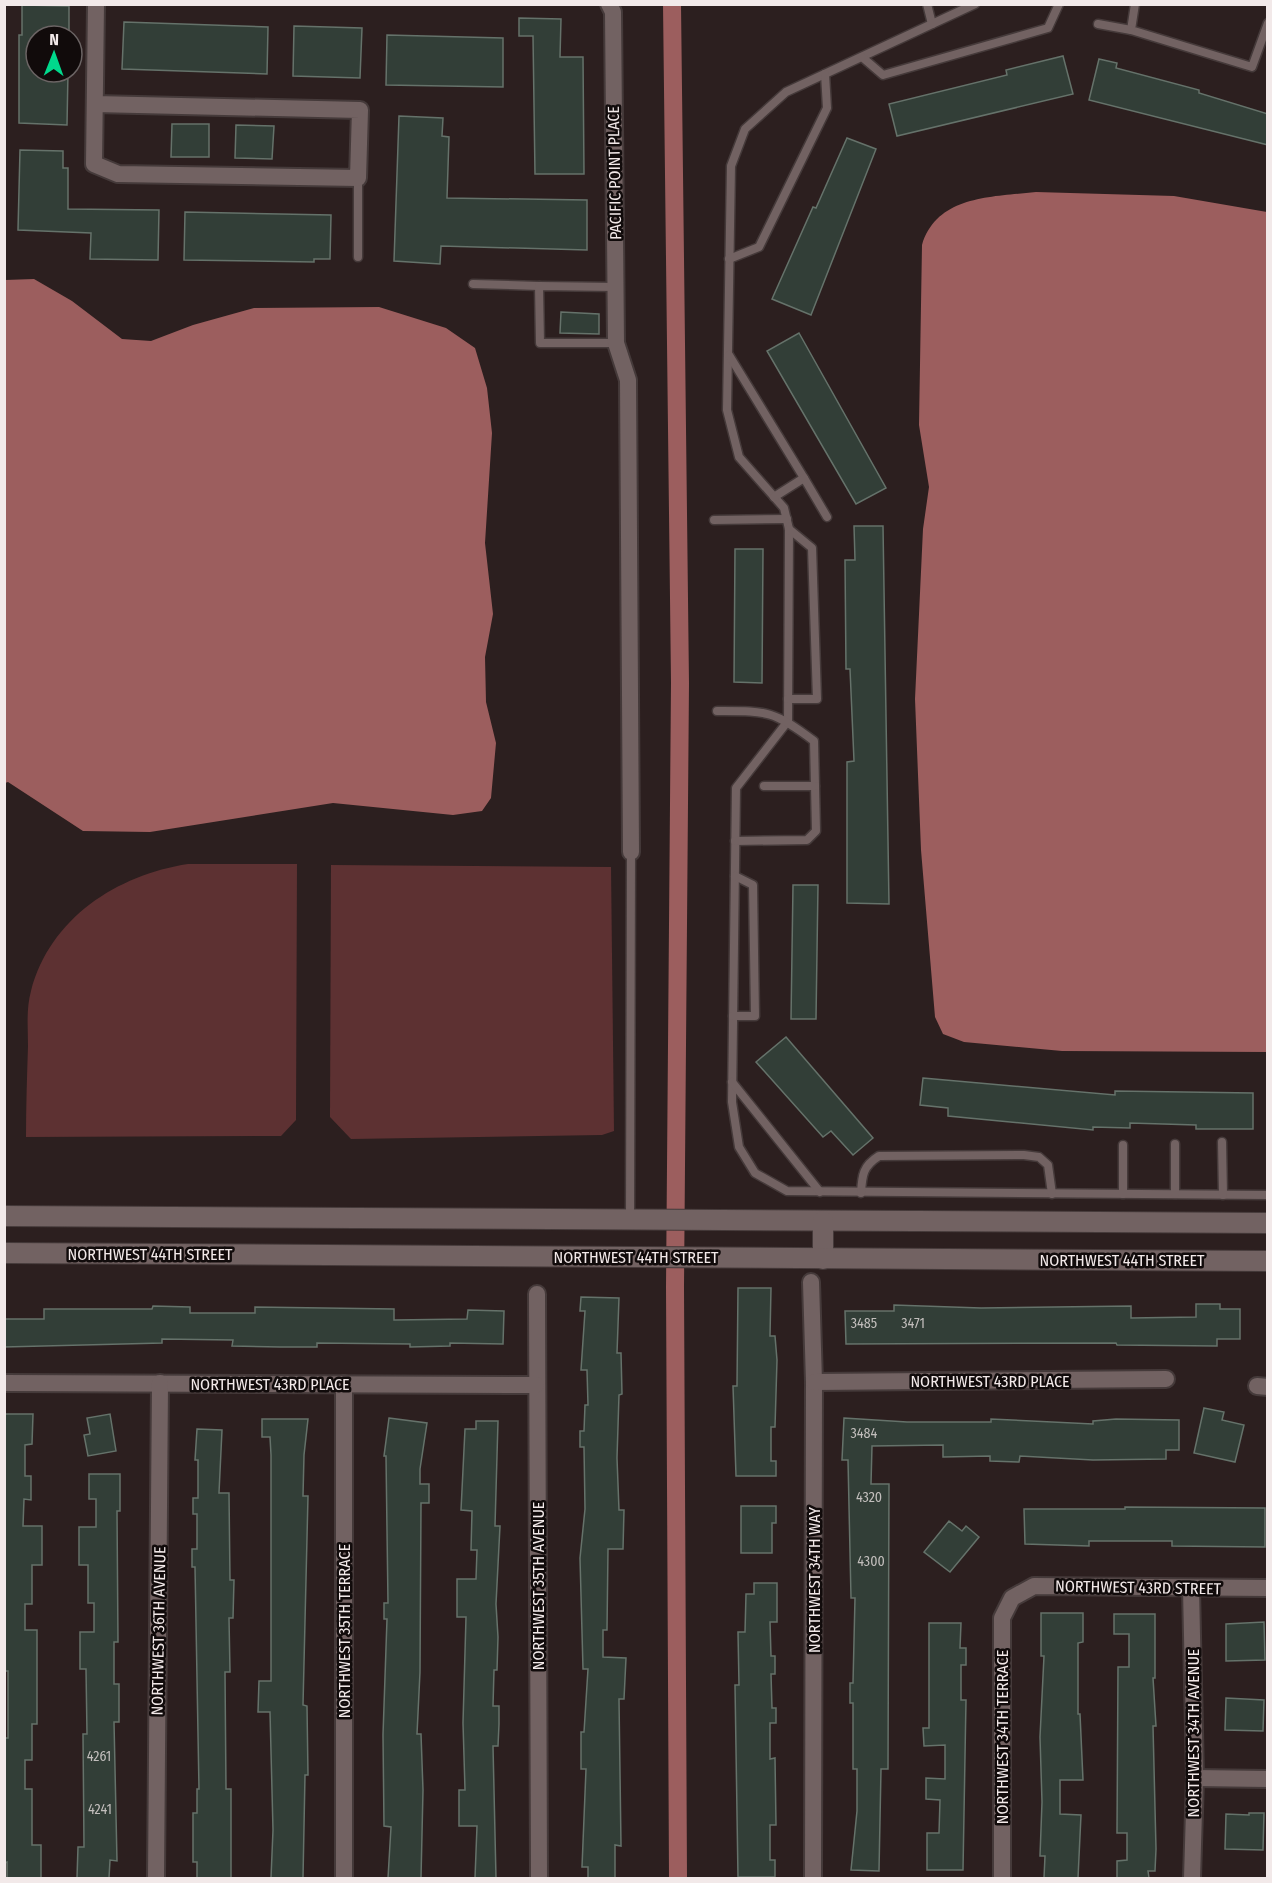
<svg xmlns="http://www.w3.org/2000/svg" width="1272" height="1883" font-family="'Fira Sans Condensed',sans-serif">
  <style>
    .green { fill: #5d3132 }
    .water { fill: #9c5e5e }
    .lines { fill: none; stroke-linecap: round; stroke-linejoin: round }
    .canal { stroke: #9c5e5e; stroke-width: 18 }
    .building { fill: #323e37; stroke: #65726a; stroke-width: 1.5 }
    .service-casing { stroke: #453a3a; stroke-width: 11 }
    .minor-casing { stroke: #453a3a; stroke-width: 20 }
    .tertiary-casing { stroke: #453a3a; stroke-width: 22 }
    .service { stroke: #726262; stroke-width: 8 }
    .minor { stroke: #726262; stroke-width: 16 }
    .tertiary { stroke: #726262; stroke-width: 20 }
    .labels { text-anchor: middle; stroke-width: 5; stroke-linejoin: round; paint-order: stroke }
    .number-label { font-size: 14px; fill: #c2bebc }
    .street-label { font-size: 16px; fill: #f2e9e9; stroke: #110b0b }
  </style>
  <rect width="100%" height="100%" fill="#2c1f1f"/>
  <g class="green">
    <path d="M188,864H297L296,1120L281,1136L26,1137C26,1107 27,1076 28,1046C28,1028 26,1009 31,991C50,918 117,875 188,864Z"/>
    <path d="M331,865L611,867L614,1131L602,1135L351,1139L330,1117Z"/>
  </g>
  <g class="water">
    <path d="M1036,192L1174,196L1267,212V1052L1062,1051L964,1042L943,1034L935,1017L921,850L915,699L923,529L929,487L919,425L922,245C937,195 993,197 1036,192Z"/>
    <path d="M34,279L72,301L122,339L151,341L193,325L254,308L379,307L446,328L475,348L487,388L492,433L485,543L493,614L485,657L486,702L496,743L491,798L482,811L453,815L333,803L150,832L83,831L8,782L5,783V280Z"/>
  </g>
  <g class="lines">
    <path class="canal" d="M672,4L680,683L675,1287L678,1878"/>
  </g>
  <g class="building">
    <path d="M22,5L69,6V36H36V72H68L67,125L19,123V35H22Z"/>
    <path d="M519,18L561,19L560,57H583L584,174H535L533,36H519Z"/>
    <path d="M124,22L268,27L267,74L122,69Z"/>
    <path d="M294,26L362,28L360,78L293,76Z"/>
    <path d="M387,35L503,38V87L386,85Z"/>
    <path d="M1063,56L1073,94L897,136L889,104L1007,75L1006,70Z"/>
    <path d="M1099,59L1117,63L1116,68L1199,90V93L1268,114V145L1089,100Z"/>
    <path d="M399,116L443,118L442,136L449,137L447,198L587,200V250L441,246L440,264L394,261Z"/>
    <path d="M172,124H209V157H171Z"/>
    <path d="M236,125L274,126L272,159L235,158Z"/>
    <path d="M847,138L876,149L811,315L772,299L813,207L816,208Z"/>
    <path d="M20,150L63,151V168H68V209L159,210L158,260L90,259L91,233L18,230Z"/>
    <path d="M185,212L331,215L330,259H314V262L184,260Z"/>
    <path d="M561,312L599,314V334L560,333Z"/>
    <path d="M799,333L886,488L856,504L767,351Z"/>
    <path d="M854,526H883L889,904L847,903V762L854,761L850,669H846L845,560H855Z"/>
    <path d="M735,549H763L762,683L734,682Z"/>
    <path d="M793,885H818L816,1019H791Z"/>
    <path d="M786,1037L873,1138L853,1155L831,1131L823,1137L756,1062Z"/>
    <path d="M923,1078L1115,1095V1091L1253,1093V1129H1196V1125L1130,1123V1128L1093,1127V1130L948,1116V1108L920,1105Z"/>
    <path d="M738,1288H771L770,1336H775L777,1360L775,1427H771V1461H776V1476H736L733,1386H737Z"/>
    <path d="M581,1297L619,1298L617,1353H621L622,1394L619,1395L617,1458L619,1510H624L623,1549H608L607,1630H603V1657L626,1658L624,1699H619L621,1846L615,1845V1878H588V1867H582L586,1769H581V1732H584L588,1669H583L580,1558L585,1509L584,1447H580V1431H584L585,1405H588L587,1370H581L585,1311H580Z"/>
    <path d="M1196,1304H1220V1309H1240V1339H1217V1346L1117,1345L1116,1343L846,1344L845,1311H894V1305L981,1308L1131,1306V1318L1196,1317Z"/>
    <path d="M153,1306L190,1307V1313H255V1307L394,1309V1320L467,1319L468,1310L504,1311L503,1344L450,1343V1346L410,1347V1344L317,1343V1347H280L232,1346L233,1340L162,1339V1343L4,1347V1319H44V1309H152Z"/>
    <path d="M1204,1408L1224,1412L1222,1420L1244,1425L1235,1462L1194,1453Z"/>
    <path d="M4,1414H33L32,1444L25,1445V1476H31V1500L24,1499L23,1526H42V1565H32V1604H25V1630H37V1724H32V1760H25V1789H32V1845H41V1878H7V1862L4,1863V1738H8V1671H4Z"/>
    <path d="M110,1414L116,1451L88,1456L84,1435L90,1434L87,1418Z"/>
    <path d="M389,1418L427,1423L420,1469V1484H429V1503H421L420,1672L417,1734H421L423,1790L421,1878H388L391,1827L384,1826L383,1735L387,1619H384V1603H388L386,1456H384Z"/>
    <path d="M844,1418L907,1422H991V1419L1093,1424V1421L1116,1419L1179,1420V1450H1166V1459L1093,1460L1020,1456L1019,1462L990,1461V1456L943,1457V1445L872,1446L871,1484H889L888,1769H881L879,1871L851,1870L857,1811V1769H853V1703H850V1683H853L855,1598H851L848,1460H842Z"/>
    <path d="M262,1419H308L304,1455L303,1496H308L303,1705L307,1706L308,1775H305L303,1878H271L273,1830L270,1712H258L259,1681H271V1455L270,1437H262Z"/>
    <path d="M476,1421H498L495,1526H500L496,1604L498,1637L497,1670H494L493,1706H499V1724L498,1746H493L496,1878H475L477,1826H459V1790H465L463,1723L466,1617H457V1579H476L477,1550H471L472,1511L461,1510L465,1429H476Z"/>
    <path d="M197,1429L222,1430L219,1493H229L230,1580H234L233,1618H229L230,1672H225L226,1789H231V1878H197V1862H193V1813H197V1789H199L195,1567H192V1549H197V1514H193V1498H198V1460H195Z"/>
    <path d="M89,1474H120V1511H117L118,1642H114V1684H119V1722H114L117,1861L110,1860L109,1878H77L78,1847H84L83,1734H87L86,1669H80V1632H94V1603H88V1565H79V1527H96V1499H89Z"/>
    <path d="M741,1506H776V1523H772V1553H741Z"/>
    <path d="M1125,1507L1265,1508V1547L1172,1546V1541H1089V1546L1025,1544L1024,1509H1125Z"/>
    <path d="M949,1521L962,1531L966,1526L979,1537L950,1572L924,1552Z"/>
    <path d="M754,1583H777V1622H770L771,1656H775V1674H771L772,1708H776V1723H770V1759L775,1758L776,1825H770V1860H775V1877H738L735,1685H739L738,1632H745L746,1594H754Z"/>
    <path d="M1041,1613H1083V1642L1078,1643V1714H1080L1083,1780H1060V1814L1081,1815L1078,1878H1044L1045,1856H1040L1042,1802L1040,1737L1044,1656H1041Z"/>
    <path d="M1114,1614H1155V1678H1153L1156,1726H1153L1156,1849L1155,1871H1148L1149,1878H1117V1861L1127,1860V1833H1117L1118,1667H1129V1634H1114Z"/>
    <path d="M1264,1622L1265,1660L1226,1661V1624Z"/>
    <path d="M929,1623H961L960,1648H966V1665H961V1700H966L963,1870H927V1833H939L940,1800L926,1799V1778L945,1779V1745L924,1746L923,1728H929Z"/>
    <path d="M1226,1698L1264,1700L1263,1731L1225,1730Z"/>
    <path d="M1249,1813H1264L1263,1850L1225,1849L1226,1814L1249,1815Z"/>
  </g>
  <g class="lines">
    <defs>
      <g id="service">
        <path d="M927,4L932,24"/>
        <path d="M975,4L786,92L745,129L731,166L727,410L739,457L784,508L789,529L788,721L736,788L732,1102L739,1147L755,1173L787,1191L1268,1195"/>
        <path d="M1135,4L1131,30L1252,67L1268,23"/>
        <path d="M1098,24L1131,30"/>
        <path d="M862,57L883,75L1048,28L1059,4"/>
        <path d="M358,257V178"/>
        <path d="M729,259L759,247L827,108L825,74"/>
        <path d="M473,284L539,286"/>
        <path d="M615,287L539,286L540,343H616"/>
        <path d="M729,355L804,478L774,497"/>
        <path d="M804,478L827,517"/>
        <path d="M714,520L787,519"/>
        <path d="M788,699H817L812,548L789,529"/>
        <path d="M717,711C767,711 773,710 814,741L816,831L807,840L735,841"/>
        <path d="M764,786H815"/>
        <path d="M733,1016H755L753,885L735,876"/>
        <path d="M732,1082L820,1192"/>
        <path d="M1222,1142L1223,1195"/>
        <path d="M1175,1144V1194"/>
        <path d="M1123,1145V1194"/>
        <path d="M861,1193C862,1175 863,1166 879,1156L1024,1155L1039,1157L1048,1165L1052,1194"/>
        <path d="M630,1219L631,852"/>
      </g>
      <g id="minor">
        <path d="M609,4L613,12L616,343L628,380L631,852"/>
        <path d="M95,104L360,110L358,178L118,174L94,164L96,4"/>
        <path d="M811,1282L814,1382L813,1878"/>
        <path d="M537,1294L539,1878"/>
        <path d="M814,1382L1166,1379"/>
        <path d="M4,1383L536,1385"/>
        <path d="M344,1384V1878"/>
        <path d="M1257,1386L1268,1387"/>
        <path d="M1191,1588L1195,1778L1192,1878"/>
        <path d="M1195,1778L1268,1779"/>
        <path d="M156,1878L160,1383"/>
        <path d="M1002,1878V1618L1012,1598L1034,1586L1268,1588"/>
      </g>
      <g id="tertiary">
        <path d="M4,1216L1268,1223"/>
        <path d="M823,1221V1259"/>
        <path d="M4,1253L1268,1261"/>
      </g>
    </defs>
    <use href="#service" class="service-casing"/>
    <use href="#minor" class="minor-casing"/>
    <use href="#tertiary" class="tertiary-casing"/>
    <use href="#service" class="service"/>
    <use href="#minor" class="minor"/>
    <use href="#tertiary" class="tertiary"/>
  </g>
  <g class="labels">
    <g class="number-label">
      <text x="864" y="1328">3485</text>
      <text x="913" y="1328">3471</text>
      <text x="864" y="1438">3484</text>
      <text x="869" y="1502">4320</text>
      <text x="871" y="1566">4300</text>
      <text x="99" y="1761">4261</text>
      <text x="100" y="1814">4241</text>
    </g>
    <g class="street-label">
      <text transform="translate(614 173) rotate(-91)" y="6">PACIFIC POINT PLACE</text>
      <text x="150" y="1260">NORTHWEST 44TH STREET</text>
      <text x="636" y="1263">NORTHWEST 44TH STREET</text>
      <text x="1122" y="1266">NORTHWEST 44TH STREET</text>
      <text x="990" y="1387">NORTHWEST 43RD PLACE</text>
      <text x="270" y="1390">NORTHWEST 43RD PLACE</text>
      <text transform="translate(814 1580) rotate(-90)" y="6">NORTHWEST 34TH WAY</text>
      <text transform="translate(538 1586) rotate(-90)" y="6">NORTHWEST 35TH AVENUE</text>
      <text transform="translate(1138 1587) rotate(1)" y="6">NORTHWEST 43RD STREET</text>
      <text transform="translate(158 1631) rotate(-89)" y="6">NORTHWEST 36TH AVENUE</text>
      <text transform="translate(344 1631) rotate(-90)" y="6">NORTHWEST 35TH TERRACE</text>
      <text transform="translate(1193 1733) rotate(-90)" y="6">NORTHWEST 34TH AVENUE</text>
      <text transform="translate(1002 1737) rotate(-90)" y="6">NORTHWEST 34TH TERRACE</text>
    </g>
  </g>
  <rect width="1272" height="1883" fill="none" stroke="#f2e9e9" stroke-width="12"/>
  <g transform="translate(54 54) rotate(1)"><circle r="28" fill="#110b0b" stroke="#6b6464" stroke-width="1.5"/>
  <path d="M0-4.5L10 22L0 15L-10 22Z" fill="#00d98c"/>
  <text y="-9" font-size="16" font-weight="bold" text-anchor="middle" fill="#f2e9e9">N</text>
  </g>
</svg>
